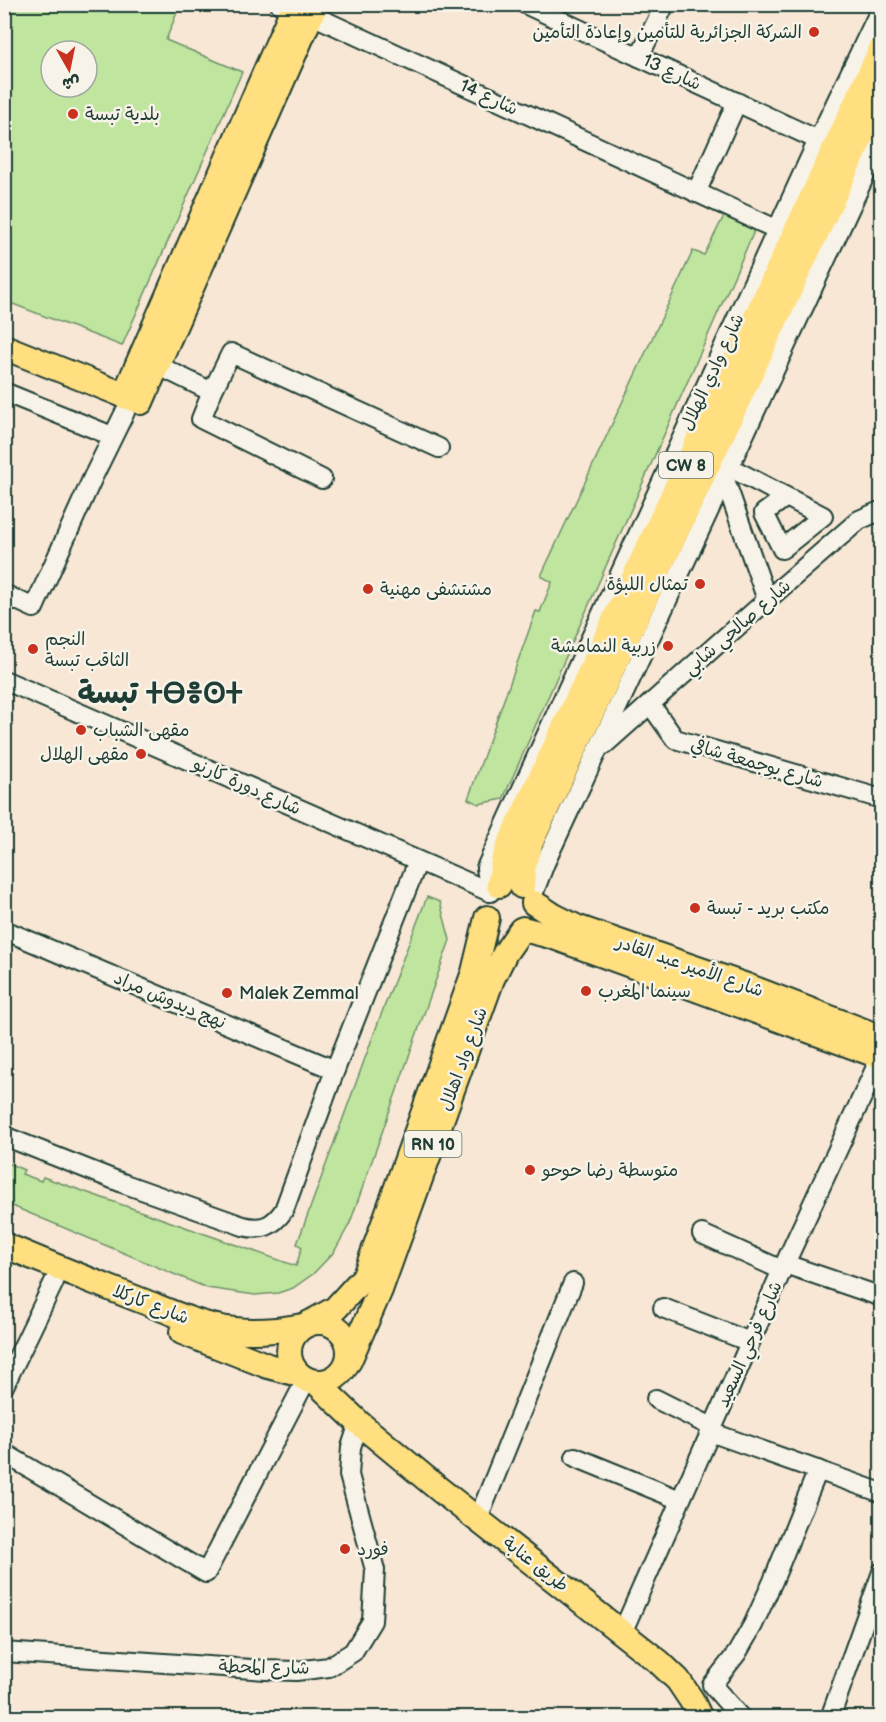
<svg xmlns="http://www.w3.org/2000/svg" width="886" height="1722" font-family="'Balsamiq Sans','Playpen Sans Arabic','Noto Sans Tifinagh',sans-serif">
  <style>
    .green { fill: #bfe59f; stroke: #6f916a; stroke-width: 1.5; fill-rule: evenodd }
    .lines { fill: none; stroke-linecap: round; stroke-linejoin: round }
    .minor-casing { stroke: #1f3d34; stroke-width: 22 }
    .major-casing { stroke: #1f3d34; stroke-width: 28 }
    .minor { stroke: #f7f3e8; stroke-width: 18 }
    .major { stroke: #ffdf80; stroke-width: 24 }
    .poi-dot { fill: #c8321e; stroke: #f7f3e8; stroke-width: 2 }
    .labels { text-anchor: middle; stroke-width: 5; stroke-linejoin: round; paint-order: stroke }
    .shield { fill: #f7f3e8; stroke: #60746a; stroke-width: 1.5 }
    .shield-label { font-size: 16px; font-weight: bold; fill: #1f3d34 }
    .poi-label { font-size: 18px; fill: #1f3d34; stroke: #f7f3e8; text-anchor: start }
    .street-label { font-size: 18px; fill: #1f3d34; stroke: #f7f3e8 }
    .town-label { font-size: 30px; font-weight: bold; fill: #1f3d34; stroke: #f7f3e8 }
  </style>
  <rect width="100%" height="100%" fill="#f7e7d4"/>
  <filter id="ink" filterUnits="userSpaceOnUse"><feTurbulence type="fractalNoise" baseFrequency=".0167" numOctaves="2"/><feDisplacementMap in="SourceGraphic" scale="12" xChannelSelector="R" yChannelSelector="G"/><feConvolveMatrix kernelMatrix="1 2 1 2 8 2 1 2 1" color-interpolation-filters="sRGB"/></filter>
  <g filter="url(#ink)">
    <g class="green">
      <path d="M4,5H180L166,40L242,72L122,346L5,301ZM51,51H87V87H51Z"/>
      <path d="M725,214L755,229L503,799L479,804L468,799L536,611L540,612L552,582L541,576L693,251L704,255Z"/>
      <path d="M427,897L440,902L450,940L350,1223L334,1252L313,1274L293,1288L278,1293L255,1295L207,1288L5,1203V1162L24,1170L22,1174L41,1181L43,1177L296,1266L302,1247L297,1244L379,1020Z"/>
    </g>
    <g class="lines">
      <defs>
        <g id="minor">
          <path d="M280,4L312,15L778,230"/>
          <path d="M525,4L818,140"/>
          <path d="M639,57L665,4"/>
          <path d="M696,193L737,102"/>
          <path d="M157,365L212,392"/>
          <path d="M4,392L112,436"/>
          <path d="M729,467L823,516L782,549L764,513L786,497"/>
          <path d="M724,477L767,600"/>
          <path d="M322,479L201,419L212,392L231,353L439,448"/>
          <path d="M4,598L6,595L34,608L93,477L125,412"/>
          <path d="M4,680L490,892"/>
          <path d="M650,704L675,739L882,799"/>
          <path d="M604,745L767,600L859,520L882,510"/>
          <path d="M490,892L486,868L498,841L818,140L882,6"/>
          <path d="M532,897L545,863L882,139"/>
          <path d="M4,930L335,1070"/>
          <path d="M4,1136L125,1184L243,1226C262,1231 273,1226 284,1210L335,1070L418,861"/>
          <path d="M702,1234L782,1270"/>
          <path d="M785,1264L882,1297"/>
          <path d="M663,1308L750,1342"/>
          <path d="M4,1386L54,1282"/>
          <path d="M656,1399L712,1427"/>
          <path d="M710,1432L882,1493"/>
          <path d="M4,1453L206,1573L306,1380"/>
          <path d="M575,1457L680,1500"/>
          <path d="M478,1519L573,1283"/>
          <path d="M622,1633L782,1270L882,1054"/>
          <path d="M4,1652L266,1670L296,1671L329,1667L353,1652L372,1621L375,1570L349,1475L351,1447L359,1423"/>
          <path d="M741,1718L712,1685L737,1653L753,1625L773,1581L818,1470"/>
          <path d="M830,1718L882,1572"/>
        </g>
        <g id="major">
          <path d="M4,347L141,402L316,4"/>
          <path d="M124,396L295,4"/>
          <path d="M499,885L503,862L510,843L882,47"/>
          <path d="M522,886L524,863L531,842L882,93"/>
          <path d="M534,903L554,916L576,927L747,986L882,1038"/>
          <path d="M523,929L554,937L882,1057"/>
          <path d="M4,1245C49,1264 94,1282 140,1300C171,1312 202,1327 235,1330C258,1333 281,1330 303,1326"/>
          <circle cx="319" cy="1352" r="30"/>
          <path d="M308,1324L335,1309L365,1276L474,972L487,918"/>
          <path d="M182,1332L268,1366L298,1374"/>
          <path d="M349,1361L380,1290L492,979L505,953L521,930"/>
          <path d="M317,1383L359,1423L440,1490L659,1662L678,1680L692,1701L700,1718"/>
        </g>
      </defs>
      <use href="#minor" class="minor-casing"/>
      <use href="#major" class="major-casing"/>
      <use href="#minor" class="minor"/>
      <use href="#major" class="major"/>
    </g>
  </g>
  <g class="poi-dot">
    <circle cx="814" cy="32" r="6"/>
    <circle cx="73" cy="114" r="6"/>
    <circle cx="700" cy="584" r="6"/>
    <circle cx="368" cy="589" r="6"/>
    <circle cx="668" cy="646" r="6"/>
    <circle cx="33" cy="649" r="6"/>
    <circle cx="81" cy="730" r="6"/>
    <circle cx="141" cy="754" r="6"/>
    <circle cx="695" cy="908" r="6"/>
    <circle cx="586" cy="991" r="6"/>
    <circle cx="227" cy="993" r="6"/>
    <circle cx="530" cy="1170" r="6"/>
    <circle cx="345" cy="1549" r="6"/>
  </g>
  <g class="labels">
    <g class="shield">
      <rect x="659" y="452" width="54" height="26" rx="4.5"/>
      <rect x="404.5" y="1131" width="57" height="26" rx="4.5"/>
    </g>
    <g class="shield-label">
      <text x="686" y="471">CW 8</text>
      <text x="433" y="1150">RN 10</text>
    </g>
    <g class="poi-label">
      <text x="802" y="38" text-anchor="end">الشركة الجزائرية للتأمين وإعادة التأمين</text>
      <text x="85" y="120">بلدية تبسة</text>
      <text x="688" y="590" text-anchor="end">تمثال اللبؤة</text>
      <text x="380" y="595">مشتشفى مهنية</text>
      <text x="45" y="645">النجم<tspan x="45" dy="21">الثاقب تبسة</tspan></text>
      <text x="656" y="652" text-anchor="end">زربية النمامشة</text>
      <text x="93" y="736">مقهى الشباب</text>
      <text x="129" y="760" text-anchor="end">مقهى الهلال</text>
      <text x="707" y="914">مكتب بريد - تبسة</text>
      <text x="598" y="997">سينما المغرب</text>
      <text x="239" y="999">Malek Zemmal</text>
      <text x="542" y="1176">متوسطة رضا حوحو</text>
      <text x="357" y="1555">فورد</text>
    </g>
    <g class="street-label">
      <text transform="translate(672 72) rotate(25)" y="6">شارع 13</text>
      <text transform="translate(489 97) rotate(25)" y="6">شارع 14</text>
      <text transform="translate(712 372) rotate(-65)" y="6">شارع وادي الهلال</text>
      <text transform="translate(737 627) rotate(-41)" y="6">شارع صالحي شابي</text>
      <text transform="translate(757 763) rotate(16)" y="6">شارع بوجمعة شافي</text>
      <text transform="translate(247 786) rotate(24)" y="6">شارع دورة كارنو</text>
      <text transform="translate(690 966) rotate(19)" y="6">شارع الأمير عبد القادر</text>
      <text transform="translate(170 1000) rotate(23)" y="6">نهج ديدوش مراد</text>
      <text transform="translate(463 1059) rotate(-70)" y="6">شارع واد اهلال</text>
      <text transform="translate(151 1304) rotate(21)" y="6">شارع كاركلا</text>
      <text transform="translate(749 1344) rotate(-66)" y="6">شارع فرحي السعيد</text>
      <text transform="translate(536 1564) rotate(38)" y="6">طريق عنابة</text>
      <text transform="translate(264 1667) rotate(1)" y="6">شارع المحطة</text>
    </g>
    <g class="town-label">
      <text x="160" y="703">تبسة ⵜⴱⴻⵙⵜ</text>
    </g>
  </g>
  <rect width="886" height="1722" fill="none" stroke="#f7f3e8" stroke-width="24"/>
  <rect x="12" y="12" width="862" height="1698" fill="none" stroke="#1f3d34" stroke-width="2" filter="url(#ink)"/>
  <g transform="translate(69 69) rotate(171)"><circle r="28" fill="#f7f3e8" stroke="#a1aaa0" stroke-width="1.5"/>
  <path d="M0-4.5L10 22L0 15L-10 22Z" fill="#c8321e"/>
  <text y="-9" font-size="16" font-weight="bold" text-anchor="middle" fill="#1f3d34">ش</text>
  </g>
</svg>
